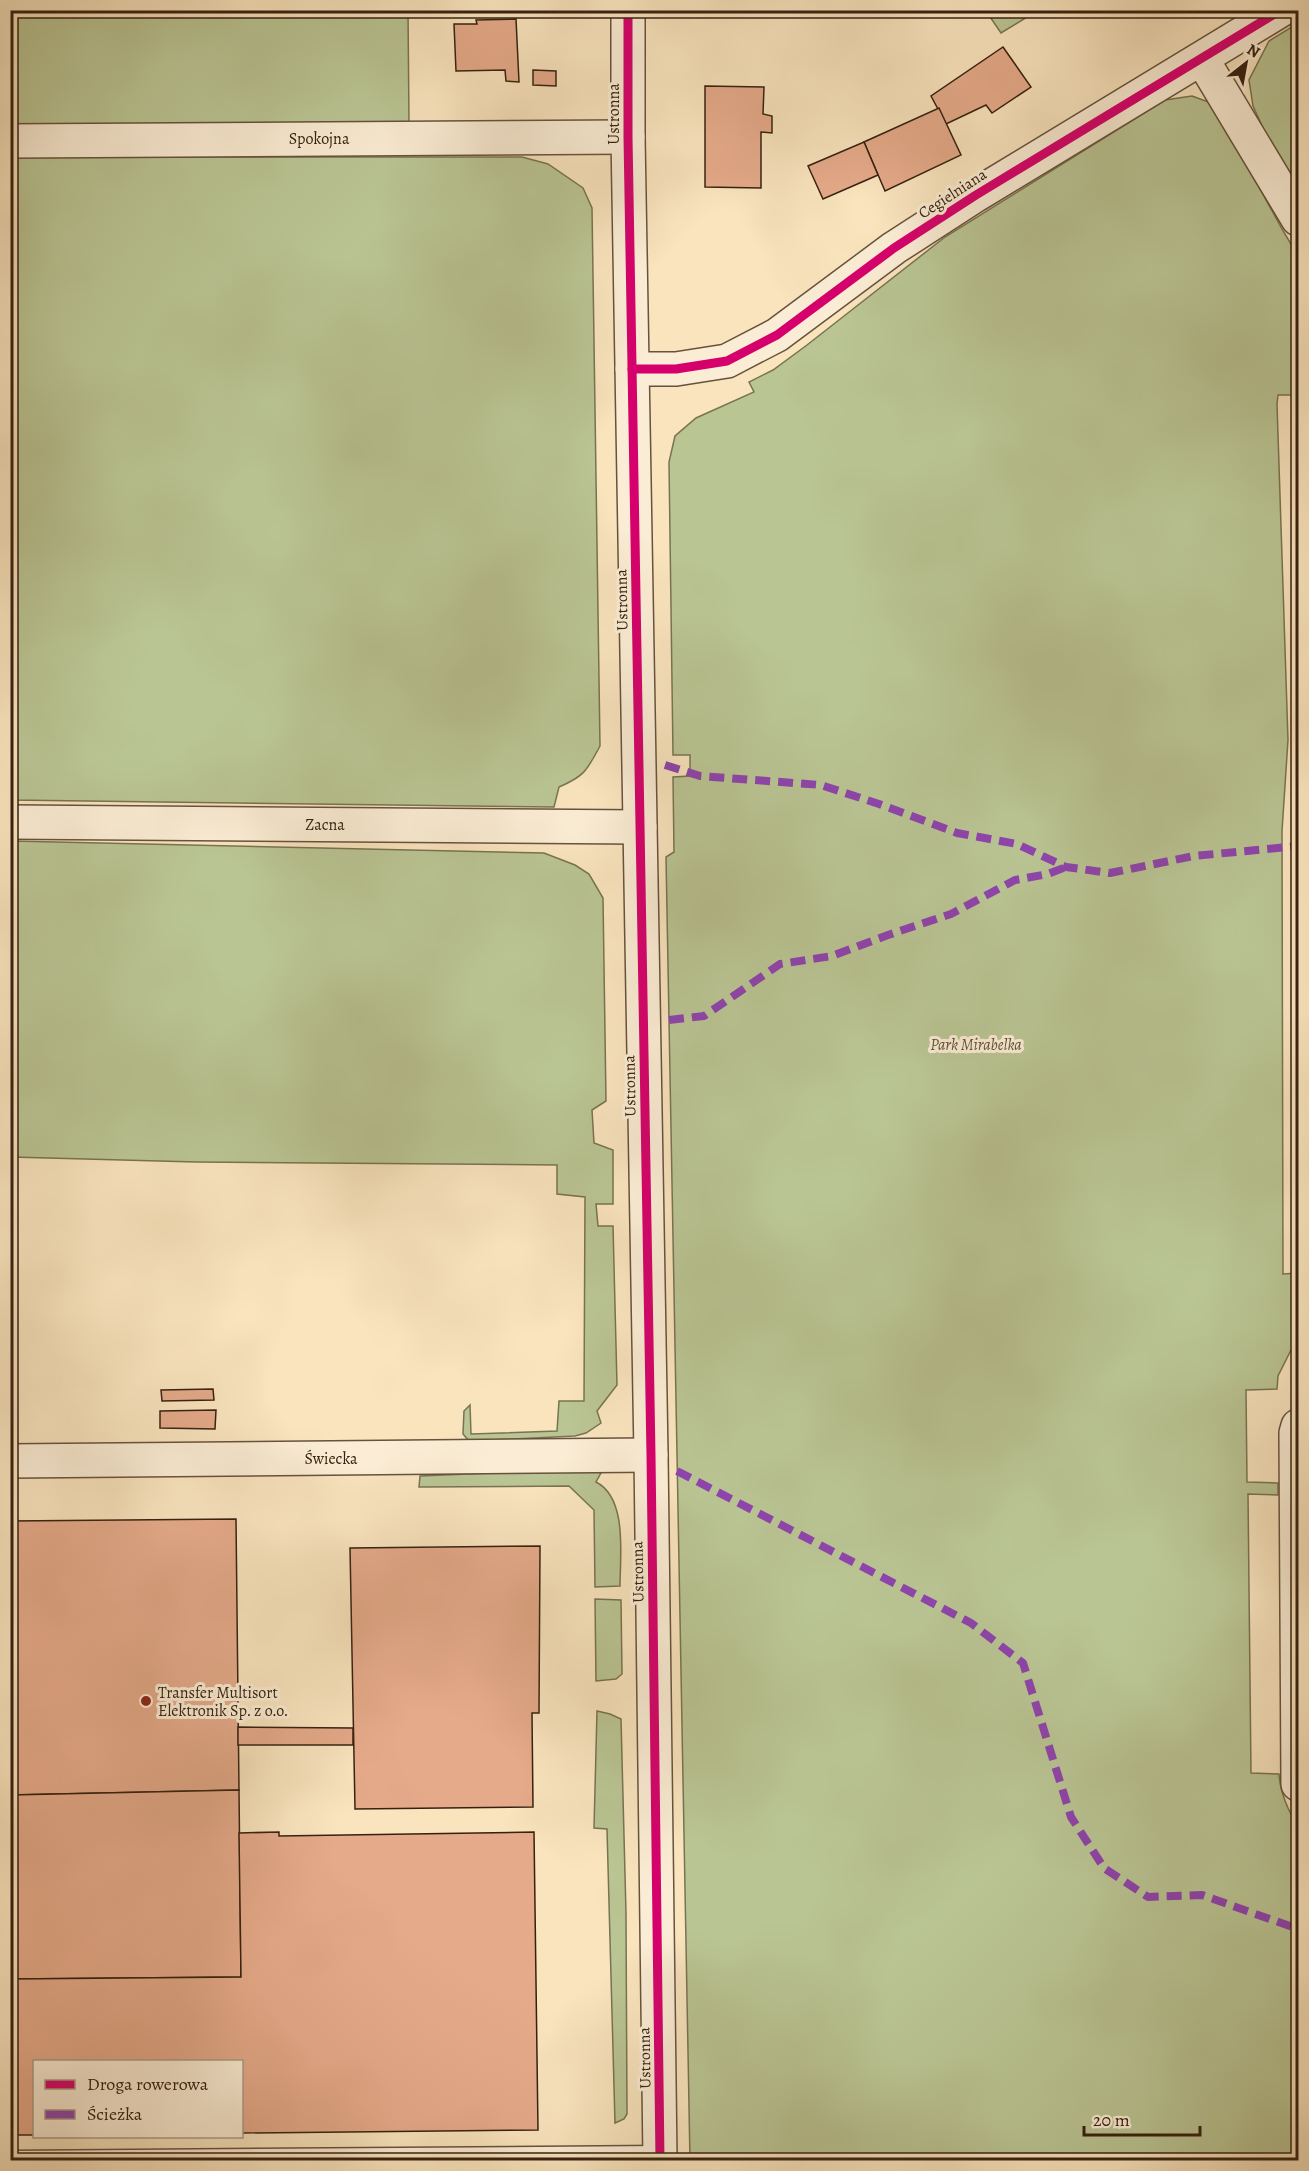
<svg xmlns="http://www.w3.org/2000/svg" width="1309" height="2171" font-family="Alegreya,serif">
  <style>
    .green { fill: #bac594; stroke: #787352; stroke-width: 1.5 }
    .building { fill: #e5aa8a; stroke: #362110; stroke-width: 1.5 }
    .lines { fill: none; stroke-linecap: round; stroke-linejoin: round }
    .service-casing { stroke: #67523c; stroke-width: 21 }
    .minor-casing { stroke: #67523c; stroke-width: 36 }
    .service { stroke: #fbedd5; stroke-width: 18 }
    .minor { stroke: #fbedd5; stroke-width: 33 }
    .quiet { stroke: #8e44ad; stroke-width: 8; stroke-dasharray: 15 8; stroke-linecap: butt }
    .cycleway-casing { stroke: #fbedd5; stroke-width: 13 }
    .cycleway { stroke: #d6006c; stroke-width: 9 }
    .poi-dot { fill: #8f2418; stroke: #fbedd5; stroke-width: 2 }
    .labels { text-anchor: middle; stroke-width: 6; stroke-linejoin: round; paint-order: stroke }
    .street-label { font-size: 16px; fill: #362110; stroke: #fbedd5 }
    .park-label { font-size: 16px; font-style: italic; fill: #5e5238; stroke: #fbedd5 }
    .poi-label { font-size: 16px; fill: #362110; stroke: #fbedd5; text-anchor: start }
  </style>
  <rect width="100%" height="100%" fill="#f9e4be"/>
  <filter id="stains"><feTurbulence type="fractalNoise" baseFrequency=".00333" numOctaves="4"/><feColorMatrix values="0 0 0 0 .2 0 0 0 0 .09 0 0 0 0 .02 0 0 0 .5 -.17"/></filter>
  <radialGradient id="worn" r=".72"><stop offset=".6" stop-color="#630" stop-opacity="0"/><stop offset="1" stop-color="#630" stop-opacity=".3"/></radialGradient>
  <g class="green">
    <path d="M10,11H408L409,123L11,127Z"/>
    <path d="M986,11H1037L1001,33Z"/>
    <path d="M1298,23V190L1278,161L1253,106L1249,80L1269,41Z"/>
    <path d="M1192,96L1214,104L1282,229L1298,256V395H1278L1277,404L1288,740L1282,831L1283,1274L1298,1273V1336L1278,1376L1277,1389L1246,1390L1247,1482L1278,1483V1495L1248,1494L1251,1773L1279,1774C1280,1791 1288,1812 1298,1825V2160H690L666,857L674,852L673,777L690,776V755H673L669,462L675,436L696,418L754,392L749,382L773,370L807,345L945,237L1165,100Z"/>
    <path d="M11,157H522L548,164L583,188L592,208L600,746C587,770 585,776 559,787L554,807L11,800Z"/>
    <path d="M11,841L544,853L575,865L589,874L603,898L606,1101L592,1110L594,1143L613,1150V1204H596L598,1226H613L617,1385L597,1411L601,1423L586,1433L575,1436L469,1441L463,1434L464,1411L470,1405L471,1434L557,1431L559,1401H584L585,1197L557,1194V1165L196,1162L11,1157Z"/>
    <path d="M588,1469L601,1473L596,1482C628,1498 620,1557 620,1586L595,1587L594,1510L569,1486L419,1487L420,1476Z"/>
    <path d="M595,1599L621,1600L622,1674L616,1679L596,1681Z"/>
    <path d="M597,1711L610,1714L621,1719L626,1913L627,2114L624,2119L615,2123L607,1829L594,1828Z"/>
  </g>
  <g class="building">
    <path d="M516,19L519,82L506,81L505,70L456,71L454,24H477L476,20Z"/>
    <path d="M1003,47L1031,87L992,113L986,105L946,124L931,96Z"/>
    <path d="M533,70L556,71V86L533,85Z"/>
    <path d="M705,86L764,87L763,114L772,116V133L761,132V188L705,187Z"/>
    <path d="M939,108L961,155L885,191L864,142Z"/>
    <path d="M864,142L878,175L823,199L808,166Z"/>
    <path d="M213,1389L214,1400L162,1401L161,1390Z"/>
    <path d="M216,1410L215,1429L160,1428V1411Z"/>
    <path d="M236,1519L239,1790L10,1795V1521Z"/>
    <path d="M540,1546L539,1713H532L533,1807L355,1809L350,1548Z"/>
    <path d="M238,1727L353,1728V1745H238Z"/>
    <path d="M239,1790L241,1977L10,1979V1795Z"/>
    <path d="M279,1832V1836L534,1832L538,2130L242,2133V2062H34V2135H10V1979L241,1977L239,1833Z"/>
  </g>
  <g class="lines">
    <defs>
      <path id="service" d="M10,2160L660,2155"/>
      <g id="minor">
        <path d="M628,10V137L651,1455L660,2160"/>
        <path d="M1202,59L1298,219"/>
        <path d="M10,141L628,137"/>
        <path d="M632,369H676L727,361L777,335L894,248L976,195L1281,10"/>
        <path d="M10,822L640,827"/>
        <path d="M1298,1426L1296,1433L1298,1784"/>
        <path d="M10,1461L651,1455"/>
      </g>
    </defs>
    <use href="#service" class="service-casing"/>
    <use href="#minor" class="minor-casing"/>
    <use href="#service" class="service"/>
    <use href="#minor" class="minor"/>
    <g class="quiet">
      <path d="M665,765L700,776L821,785L879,804L957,833L1017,844L1066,867L1110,873L1194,856L1298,846"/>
      <path d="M669,1020L704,1016L780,964L832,956L888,935L951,914L1015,880L1048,874L1066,867"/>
      <path d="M677,1471L971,1623L1023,1663L1071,1817L1104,1868L1148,1897L1202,1895L1298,1929"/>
    </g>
    <defs>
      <g id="cycleway">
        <path d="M628,10V137L651,1455L660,2160"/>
        <path d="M632,369H676L727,361L777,335L894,248L976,195L1281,10"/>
      </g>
    </defs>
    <use href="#cycleway" class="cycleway-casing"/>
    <use href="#cycleway" class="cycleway"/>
  </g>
  <circle class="poi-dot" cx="146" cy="1701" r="6"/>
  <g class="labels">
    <g class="street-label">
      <text transform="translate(613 114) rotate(-90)" y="6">Ustronna</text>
      <text x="319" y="144">Spokojna</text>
      <text transform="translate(952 193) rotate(-33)" y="6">Cegielniana</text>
      <text transform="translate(621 600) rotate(-91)" y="6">Ustronna</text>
      <text x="325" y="830">Zacna</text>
      <text transform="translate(629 1086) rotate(-91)" y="6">Ustronna</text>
      <text x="331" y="1464">Świecka</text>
      <text transform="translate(637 1572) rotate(-91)" y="6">Ustronna</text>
      <text transform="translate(644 2058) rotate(-91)" y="6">Ustronna</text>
    </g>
    <g class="park-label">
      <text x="976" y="1050">Park Mirabelka</text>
    </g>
    <g class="poi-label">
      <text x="158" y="1698">Transfer Multisort<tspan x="158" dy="18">Elektronik Sp. z o.o.</tspan></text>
    </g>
  </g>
  <rect width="1309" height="2171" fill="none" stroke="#f9e4be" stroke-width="36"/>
  <rect x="12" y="12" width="1285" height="2147" fill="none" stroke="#362110" stroke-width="3"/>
  <rect x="18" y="18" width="1273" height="2135" fill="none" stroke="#362110" stroke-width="1.5"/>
  <rect x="33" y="2060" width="210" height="78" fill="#fbedd5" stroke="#ac9b86" stroke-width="1.5"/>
  <rect x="45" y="2080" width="30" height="9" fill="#d6006c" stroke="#ac9b86" stroke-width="1.5"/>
  <text x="87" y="2090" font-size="18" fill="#362110">Droga rowerowa</text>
  <rect x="45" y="2110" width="30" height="9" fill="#8e44ad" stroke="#ac9b86" stroke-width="1.5"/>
  <text x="87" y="2120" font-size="18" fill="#362110">Ścieżka</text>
  <g transform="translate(1246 63) rotate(31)" stroke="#fbedd5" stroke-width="4.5" paint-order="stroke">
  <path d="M0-4.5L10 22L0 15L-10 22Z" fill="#362110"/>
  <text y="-9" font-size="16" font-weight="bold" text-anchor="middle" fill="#362110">N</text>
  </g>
  <path d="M1084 2126v9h116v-9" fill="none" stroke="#362110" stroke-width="3"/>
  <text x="1093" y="2126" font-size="18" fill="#362110" stroke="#fbedd5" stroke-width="4.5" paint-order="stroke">20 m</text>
  <rect width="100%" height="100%" filter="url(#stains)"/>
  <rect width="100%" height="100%" fill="url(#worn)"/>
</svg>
